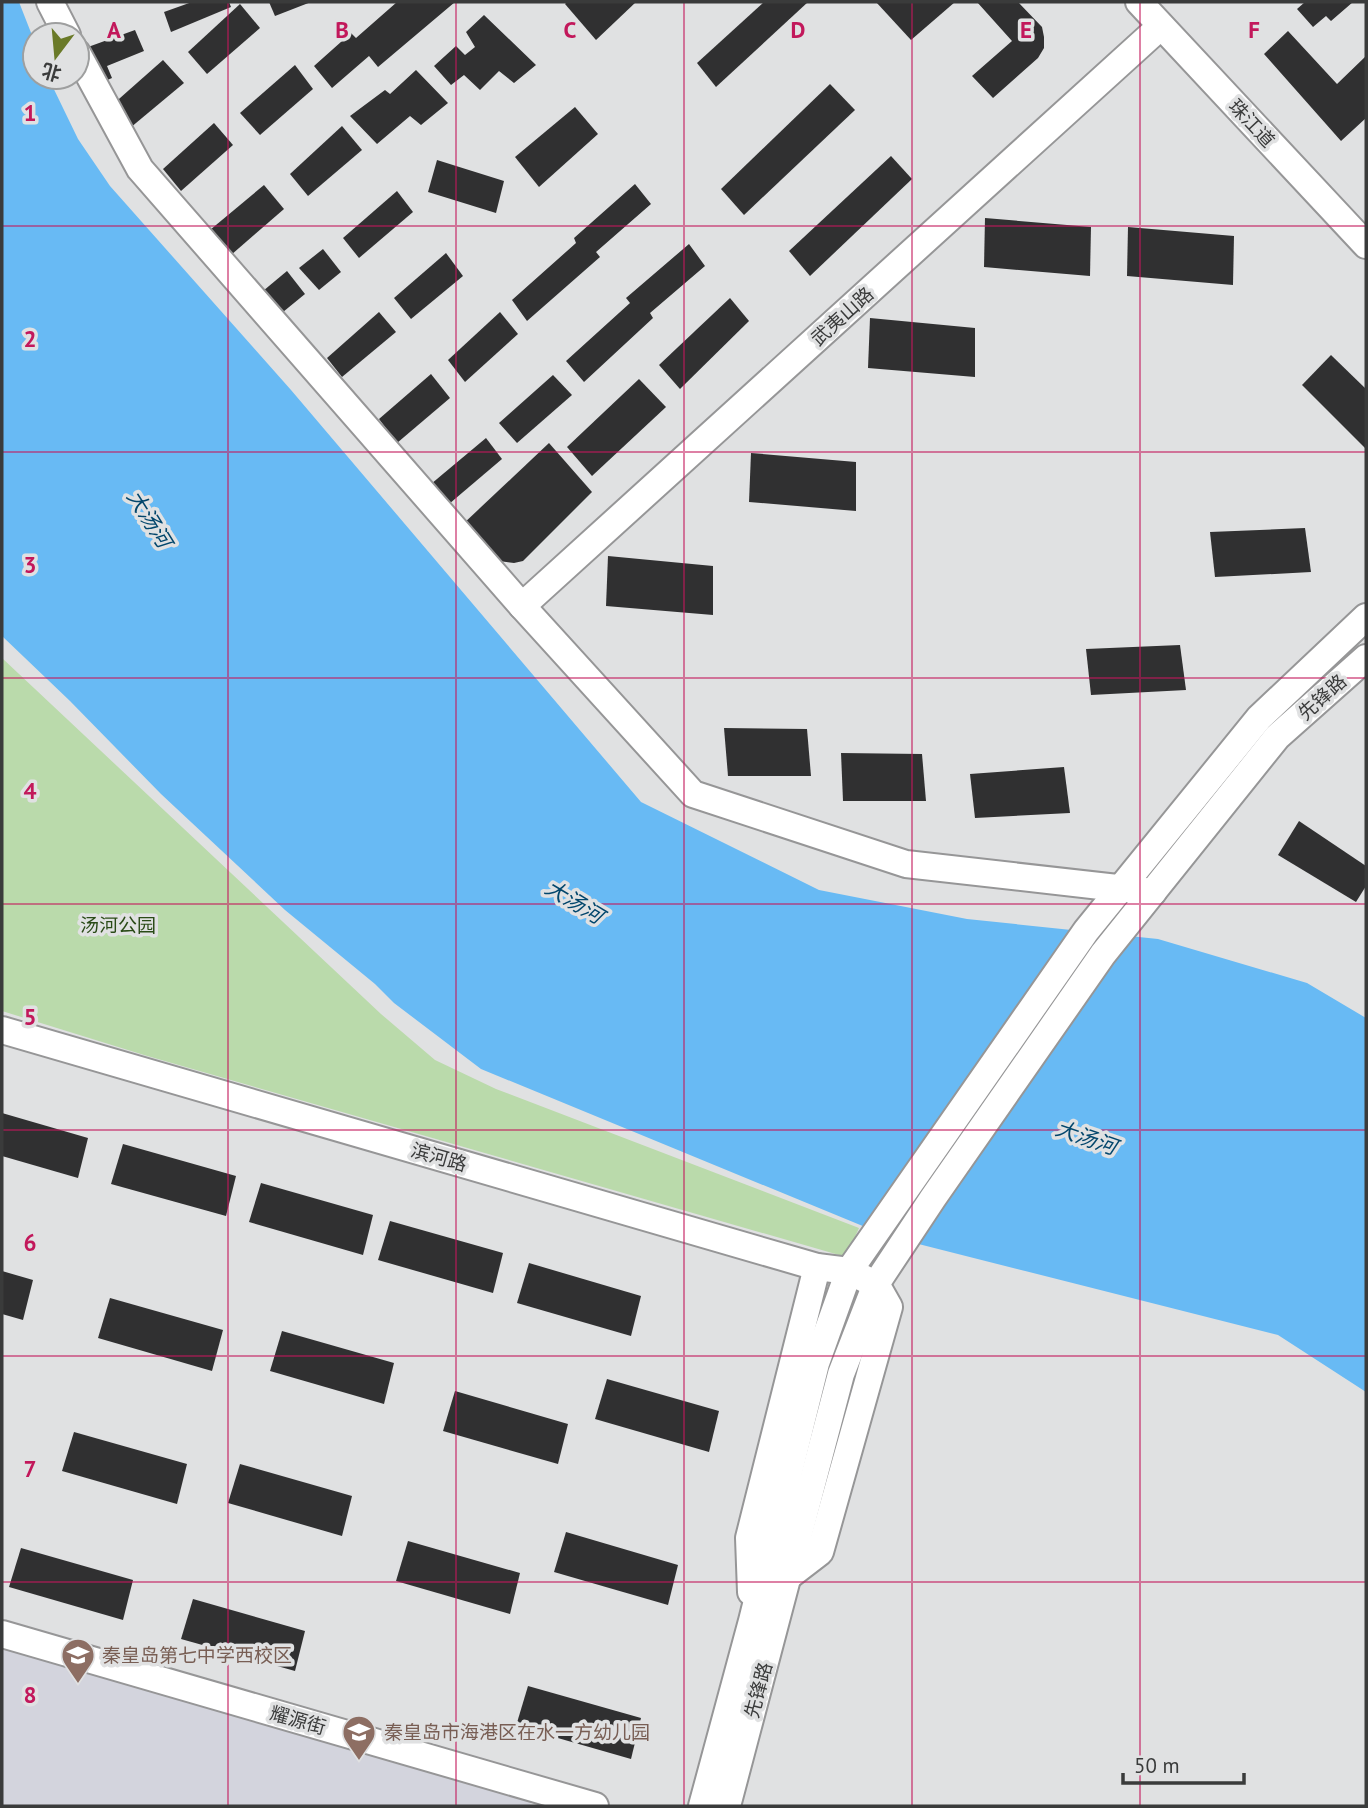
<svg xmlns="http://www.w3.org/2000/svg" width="1368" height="1808" font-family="'PT Sans','Noto Sans SC',sans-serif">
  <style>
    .built { fill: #d3d4dd }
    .green { fill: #badaab }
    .water { fill: #68baf4 }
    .building { fill: #303031 }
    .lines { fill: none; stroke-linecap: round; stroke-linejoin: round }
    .secondary-casing { stroke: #969697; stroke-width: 30 }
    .secondary { stroke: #fff; stroke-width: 26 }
    .grid { fill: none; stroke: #c2185b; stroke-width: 2; stroke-opacity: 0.55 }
    .labels { text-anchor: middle; stroke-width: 7; stroke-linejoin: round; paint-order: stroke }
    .street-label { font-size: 19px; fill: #3a3b3b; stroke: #e0e1e2 }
    .park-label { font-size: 19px; fill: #2a4b17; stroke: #e0e1e2 }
    .education-label { font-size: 19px; fill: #785e54; stroke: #e0e1e2; text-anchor: start }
    .water-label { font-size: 21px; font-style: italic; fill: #02466c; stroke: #e0e1e2 }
    .grid-label { font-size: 23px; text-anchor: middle; font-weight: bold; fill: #c2185b; stroke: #e0e1e2; stroke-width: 7; stroke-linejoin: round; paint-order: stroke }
  </style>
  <rect width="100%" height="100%" fill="#e0e1e2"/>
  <path class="built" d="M2,1641L533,1794L530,1806H2Z"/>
  <path class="green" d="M2,658L381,1014L435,1060L496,1089L859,1228L846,1257L144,1055L2,1011Z"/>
  <path class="water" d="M2,2H19L35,43V77H48L78,139L110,186L291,390L641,802L819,890L967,919L1158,939L1307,983L1366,1018V1392L1278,1335L887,1236L481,1069L394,1003L375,984L285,910L161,794L70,701L2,636Z"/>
  <g class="building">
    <path d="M192,2H229L231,7L171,32L164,12Z"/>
    <path d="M269,2H311L275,16Z"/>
    <path d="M397,2H455L378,67L369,56L332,88L314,66L351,33L356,38Z"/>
    <path d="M567,2H636L596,40L565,4Z"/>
    <path d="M764,2H808L716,87L697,63Z"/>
    <path d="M876,2H955L911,40Z"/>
    <path d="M977,2H1018L1042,27L1044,37V48L1038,58L993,98L972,76L1012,41Z"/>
    <path d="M1305,2H1353L1331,21L1326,16L1313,27L1297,9Z"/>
    <path d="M240,4L260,28L207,74L188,52Z"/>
    <path d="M484,15L536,65L514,83L499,71L480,90L464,75L451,85L434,66L456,46L465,55L475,47L466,32Z"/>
    <path d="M135,30L144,51L107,66L112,78L91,87L77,51Z"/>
    <path d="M1288,31L1337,84L1366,56V118L1341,141L1264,54Z"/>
    <path d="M163,60L184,83L130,128L111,106Z"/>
    <path d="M295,65L313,89L260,135L240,113Z"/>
    <path d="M416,70L448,103L421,125L410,116L377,144L350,116L385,90L390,94Z"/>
    <path d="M830,84L855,110L744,215L721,189Z"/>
    <path d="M575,107L598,134L539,187L515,157Z"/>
    <path d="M214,123L233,145L181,191L163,169Z"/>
    <path d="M342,126L362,150L308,196L290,174Z"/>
    <path d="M891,156L912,179L810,276L789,251Z"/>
    <path d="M437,160L504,181L496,213L428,192Z"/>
    <path d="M635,184L651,204L596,252L600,257L527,321L512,300L576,243L574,238Z"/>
    <path d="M264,185L284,209L231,255L210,230Z"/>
    <path d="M397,191L413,212L359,258L343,238Z"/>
    <path d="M985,218L1091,227L1090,276L984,267Z"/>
    <path d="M1128,227L1234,236L1233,285L1127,276Z"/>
    <path d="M689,244L705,266L650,313L653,318L584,382L566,361L630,303L626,298Z"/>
    <path d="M323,249L341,272L319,290L299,268Z"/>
    <path d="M446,253L463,276L411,319L394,298Z"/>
    <path d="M287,271L305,294L283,312L263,291Z"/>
    <path d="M730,298L749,321L680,389L659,365Z"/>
    <path d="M379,312L396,332L342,377L327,358Z"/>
    <path d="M500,312L518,334L465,382L448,360Z"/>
    <path d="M870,318L975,328V377L868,368Z"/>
    <path d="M1331,355L1366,389V449L1302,385Z"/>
    <path d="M431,374L450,398L397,443L379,419Z"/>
    <path d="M553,375L572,395L517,443L499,423Z"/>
    <path d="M639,379L666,407L592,476L567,447Z"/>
    <path d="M486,438L502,459L449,504L431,484Z"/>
    <path d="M549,443L592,492L523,561L514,563L499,561L462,525Z"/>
    <path d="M751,453L856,462V511L749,502Z"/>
    <path d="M1305,528L1311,572L1215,577L1210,532Z"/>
    <path d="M608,556L713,566V615L606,606Z"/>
    <path d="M1180,645L1186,690L1091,695L1086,649Z"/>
    <path d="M724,728L807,729L811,776H728Z"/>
    <path d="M841,753L922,754L926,801H843Z"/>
    <path d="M1064,767L1070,813L975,818L970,774Z"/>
    <path d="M1299,821L1366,866V886L1356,902L1278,855Z"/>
    <path d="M2,1113L88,1138L78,1178L2,1156Z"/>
    <path d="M123,1144L236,1176L226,1216L111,1184Z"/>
    <path d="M261,1183L373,1215L363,1255L249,1222Z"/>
    <path d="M390,1221L503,1253L493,1293L378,1260Z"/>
    <path d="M529,1263L641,1296L631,1336L517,1303Z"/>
    <path d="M2,1271L33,1280L23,1320L2,1314Z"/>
    <path d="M110,1298L223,1330L212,1371L98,1338Z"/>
    <path d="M282,1331L394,1363L384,1404L270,1371Z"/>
    <path d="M607,1379L719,1411L709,1452L595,1419Z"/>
    <path d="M455,1391L568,1424L558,1464L443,1431Z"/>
    <path d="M74,1432L187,1464L177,1504L62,1471Z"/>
    <path d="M240,1464L352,1496L342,1536L228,1503Z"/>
    <path d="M566,1532L678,1565L668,1605L554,1572Z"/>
    <path d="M408,1541L520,1573L510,1614L396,1581Z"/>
    <path d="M21,1548L133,1580L123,1620L9,1587Z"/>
    <path d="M193,1599L305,1631L295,1671L181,1639Z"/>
    <path d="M528,1686L641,1718L631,1759L516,1726Z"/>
  </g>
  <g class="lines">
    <defs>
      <g id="secondary">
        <path d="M50,2L67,35"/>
        <path d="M1139,2L1366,245"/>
        <path d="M77,53L140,169L522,606L693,794L906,864L1153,892"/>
        <path d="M522,606L1161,26"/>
        <path d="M2,1030L817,1267L849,1271L865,1279"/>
        <path d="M790,1575L820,1552L889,1307L876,1284"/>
        <path d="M751,1592L749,1538L817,1267"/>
        <path d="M2,1634L595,1806"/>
        <path d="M702,1806L752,1621L816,1363L849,1271L1086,931L1259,718L1366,617"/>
        <path d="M727,1806L841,1374L876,1284L933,1198L1103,954L1277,737L1366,658"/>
      </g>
    </defs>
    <use href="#secondary" class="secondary-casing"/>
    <use href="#secondary" class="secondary"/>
  </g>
  <path class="grid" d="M228,2V1806M456,2V1806M684,2V1806M912,2V1806M1140,2V1806M2,226H1366M2,452H1366M2,678H1366M2,904H1366M2,1130H1366M2,1356H1366M2,1582H1366"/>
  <defs>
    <symbol id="school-pin" viewBox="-11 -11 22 30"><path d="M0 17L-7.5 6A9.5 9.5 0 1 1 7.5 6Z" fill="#8d6e63" stroke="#e0e1e2"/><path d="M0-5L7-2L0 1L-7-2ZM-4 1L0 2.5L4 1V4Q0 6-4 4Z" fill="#fff"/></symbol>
  </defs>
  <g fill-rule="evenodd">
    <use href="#school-pin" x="59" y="1636" width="38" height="52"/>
    <use href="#school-pin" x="340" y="1713" width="38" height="52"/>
  </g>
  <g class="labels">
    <g class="street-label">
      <text transform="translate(1252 123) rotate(47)" y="7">珠江道</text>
      <text transform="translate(842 316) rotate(-42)" y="7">武夷山路</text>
      <text transform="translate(1322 697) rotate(-42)" y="7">先锋路</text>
      <text transform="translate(439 1157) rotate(16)" y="7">滨河路</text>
      <text transform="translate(758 1690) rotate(-75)" y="7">先锋路</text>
      <text transform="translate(298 1720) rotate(16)" y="7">耀源街</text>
    </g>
    <g class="park-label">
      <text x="118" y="932">汤河公园</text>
    </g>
    <g class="education-label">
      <text x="102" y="1662">秦皇岛第七中学西校区</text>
      <text x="384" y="1739">秦皇岛市海港区在水一方幼儿园</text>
    </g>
    <g class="water-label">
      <text transform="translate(149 519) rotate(58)" y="7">大汤河</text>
      <text transform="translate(574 902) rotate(31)" y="7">大汤河</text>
      <text transform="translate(1086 1138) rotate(19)" y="7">大汤河</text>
    </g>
  </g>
  <g class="grid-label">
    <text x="114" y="38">A</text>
    <text x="342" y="38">B</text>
    <text x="570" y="38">C</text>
    <text x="798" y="38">D</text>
    <text x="1026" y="38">E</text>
    <text x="1254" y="38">F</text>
    <text x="30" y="121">1</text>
    <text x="30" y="347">2</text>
    <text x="30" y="573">3</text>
    <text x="30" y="799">4</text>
    <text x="30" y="1025">5</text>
    <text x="30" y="1251">6</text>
    <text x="30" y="1477">7</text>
    <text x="30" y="1703">8</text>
  </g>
  <rect width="1368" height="1808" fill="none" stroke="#3a3b3b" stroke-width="7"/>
  <g transform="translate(56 56) rotate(196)"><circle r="33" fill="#e0e1e2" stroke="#9e9f9f" stroke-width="2"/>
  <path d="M0-5L12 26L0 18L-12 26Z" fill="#6a7a28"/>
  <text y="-10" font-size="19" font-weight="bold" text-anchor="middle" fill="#3a3b3b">北</text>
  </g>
  <path d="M1123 1773v10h121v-10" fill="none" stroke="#3a3b3b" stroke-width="3.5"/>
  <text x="1134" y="1773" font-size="21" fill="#3a3b3b" stroke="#e0e1e2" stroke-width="5" paint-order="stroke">50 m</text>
</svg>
